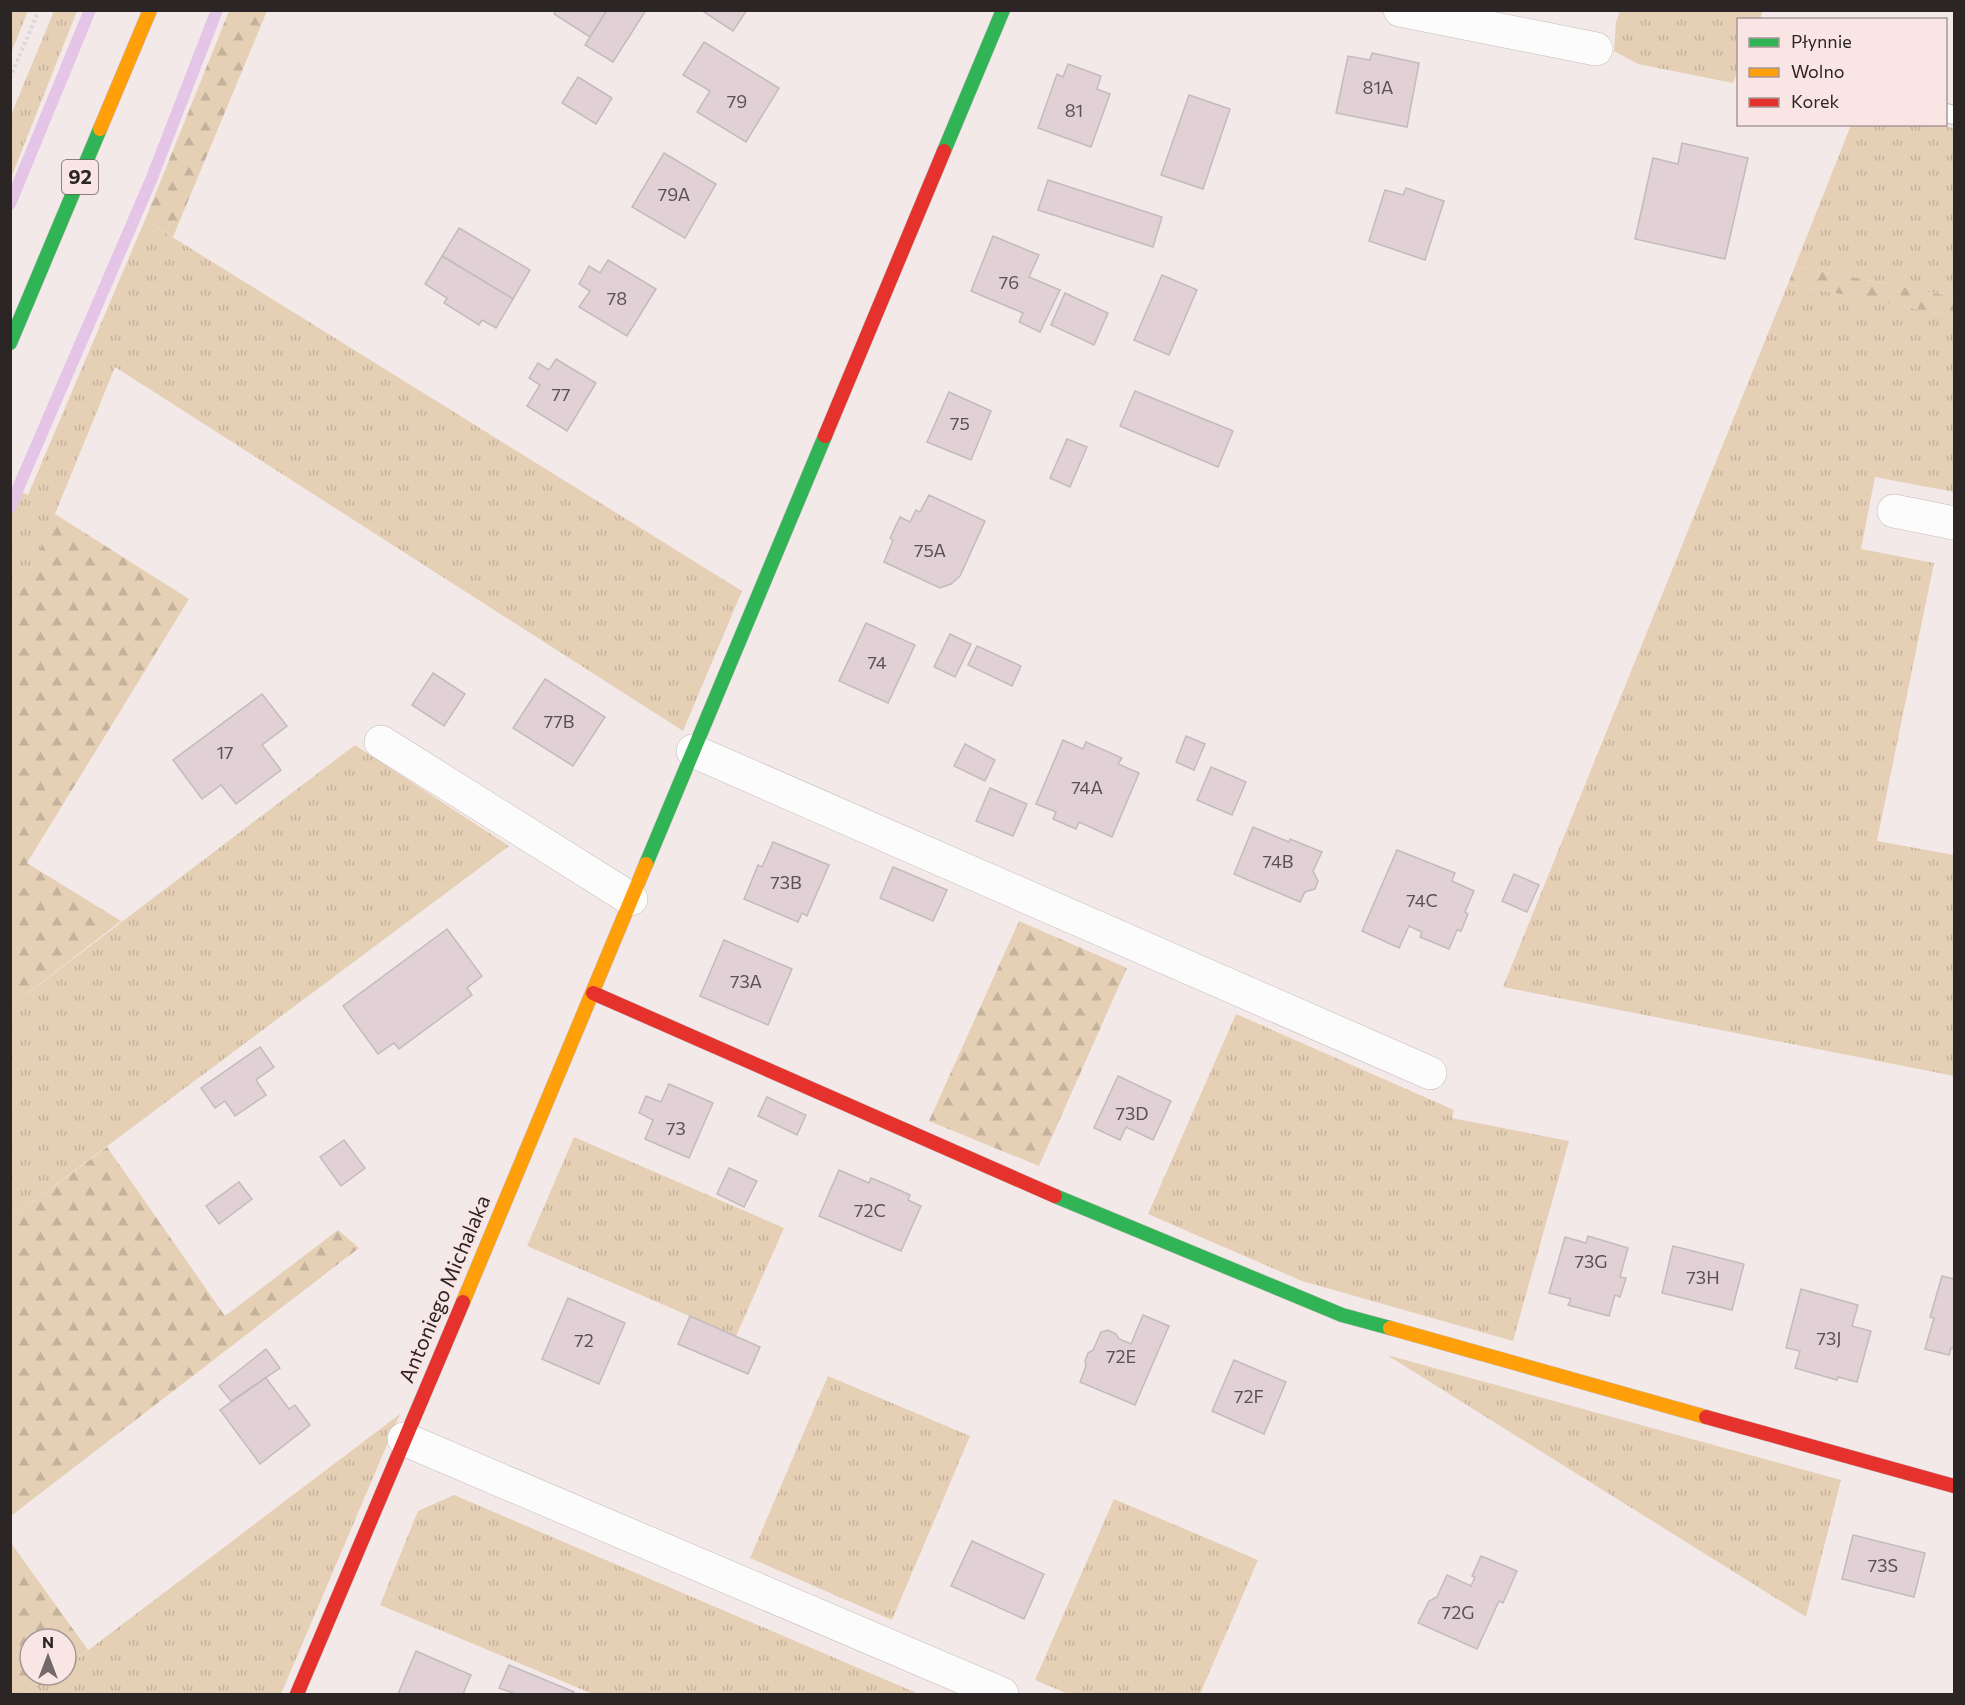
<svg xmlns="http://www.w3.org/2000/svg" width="1965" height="1705" font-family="Commissioner,sans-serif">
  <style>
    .grass { fill: url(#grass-tufts) }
    .forest { fill: url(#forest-firs) }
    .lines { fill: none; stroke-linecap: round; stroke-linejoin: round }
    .stream { stroke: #e5c5e7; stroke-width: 12 }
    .building { fill: #e1d0d6; stroke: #c3bbbc; stroke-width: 1.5 }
    .lane-casing { stroke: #c4bbbb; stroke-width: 20 }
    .street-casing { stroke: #c4bbbb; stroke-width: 34 }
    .fast-casing { stroke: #c4bbbb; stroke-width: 15 }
    .slow-casing { stroke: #c4bbbb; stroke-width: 15 }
    .jam-casing { stroke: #c4bbbb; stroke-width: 15 }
    .path { stroke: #dad8d8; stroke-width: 4; stroke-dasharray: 3 3; stroke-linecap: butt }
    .lane { stroke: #fdfcfc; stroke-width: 18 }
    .street { stroke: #fdfcfc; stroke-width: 33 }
    .fast { stroke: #30b455; stroke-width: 14 }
    .slow { stroke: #ff9f0a; stroke-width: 14 }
    .jam { stroke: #e5322d; stroke-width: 14 }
    .labels { text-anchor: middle; stroke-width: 5; stroke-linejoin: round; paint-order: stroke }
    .number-label { font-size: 18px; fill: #5a5152 }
    .shield { fill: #f9e5e4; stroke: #6a5f5e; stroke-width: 1.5 }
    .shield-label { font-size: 20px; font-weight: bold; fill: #2c2525 }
    .street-label { font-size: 21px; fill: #2c2525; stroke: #f9e5e4 }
  </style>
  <defs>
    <pattern id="grass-tufts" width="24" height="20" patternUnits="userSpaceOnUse" patternTransform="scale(1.5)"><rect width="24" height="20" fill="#e5d0b5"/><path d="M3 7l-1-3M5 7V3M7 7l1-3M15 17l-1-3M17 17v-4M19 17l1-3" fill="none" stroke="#c5b29c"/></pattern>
    <pattern id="forest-firs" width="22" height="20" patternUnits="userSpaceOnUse" patternTransform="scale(1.5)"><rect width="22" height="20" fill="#e5d0b5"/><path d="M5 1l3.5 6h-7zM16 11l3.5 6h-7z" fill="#c5b29c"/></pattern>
  </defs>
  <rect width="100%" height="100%" fill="#f4e9e9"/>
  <g class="grass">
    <path d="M11,10L28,11L11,53L10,11Z"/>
    <path d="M54,11H77L11,178V115Z"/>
    <path d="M1620,11V10L1763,11L1760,19L1738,20V70L1733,83L1638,64L1614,51L1616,22Z"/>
    <path d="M1937,125L1954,128V297L1795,266L1851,125Z"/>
    <path d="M145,220L742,591L683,731L115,367L55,514L11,614V487L28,495Z"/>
    <path d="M1788,284L1954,316V492L1875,477L1861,549L1934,563L1877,841L1954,855V1076L1503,987Z"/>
    <path d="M355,745L509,846L11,1218V1006Z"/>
    <path d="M1236,1014L1454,1110L1452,1118L1569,1141L1513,1341L1302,1281L1148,1214Z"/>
    <path d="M574,1137L784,1228L736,1336L527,1246Z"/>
    <path d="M1387,1355L1841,1480L1806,1617Z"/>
    <path d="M828,1376L970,1436L892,1620L750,1558Z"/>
    <path d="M400,1414L281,1694H29L55,1675H66V1667Z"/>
    <path d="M454,1495L919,1694H593L380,1605L418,1511Z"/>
    <path d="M1114,1499L1258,1560L1200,1694H1068L1035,1680Z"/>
  </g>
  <g class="forest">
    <path d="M229,11H267L173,237L145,220Z"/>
    <path d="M1795,266L1954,297V316L1788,284Z"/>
    <path d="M55,514L189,599L27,863L121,921L11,1006V614Z"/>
    <path d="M1019,921L1127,968L1039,1166L929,1121Z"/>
    <path d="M107,1147L225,1316L338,1230L359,1248L11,1516V1218Z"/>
    <path d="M11,1543L88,1650L66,1667V1639H30V1675H55L29,1694H11Z"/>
  </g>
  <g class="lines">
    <g class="stream">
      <path d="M10,204L90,10"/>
      <path d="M10,507L151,180L217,10"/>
    </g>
  </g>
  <g class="building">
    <path d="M556,10H607L590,37L554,14Z"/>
    <path d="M607,10H646L613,62L585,45Z"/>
    <path d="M701,10H747L733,31Z"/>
    <path d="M704,42L779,88L746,142L697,112L710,91L683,75Z"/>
    <path d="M1372,53L1419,63L1407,127L1336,113L1348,56L1370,60Z"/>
    <path d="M1068,64L1101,76L1097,89L1110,94L1091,147L1038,128L1057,74L1063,77Z"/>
    <path d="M578,77L612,98L596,124L562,103Z"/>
    <path d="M1189,95L1230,109L1203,189L1161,175Z"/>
    <path d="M1682,143L1748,158L1725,259L1635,239L1653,158L1678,164Z"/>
    <path d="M664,153L716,184L685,238L632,207Z"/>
    <path d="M1048,180L1162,217L1153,247L1038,210Z"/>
    <path d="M1406,188L1444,201L1425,260L1369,241L1385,190L1403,195Z"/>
    <path d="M459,228L530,270L513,299L442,256Z"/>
    <path d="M993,236L1039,255L1029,277L1060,290L1040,332L1019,322L1023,313L971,291Z"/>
    <path d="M442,256L513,299L496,328L482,320L479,325L444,303L447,298L425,284Z"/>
    <path d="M608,260L656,289L627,336L579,307L590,291L579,284L589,266L600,273Z"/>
    <path d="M1162,275L1197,290L1169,355L1134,340Z"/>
    <path d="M1065,293L1108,313L1094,345L1051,325Z"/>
    <path d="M556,359L596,383L567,431L527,406L540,385L529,378L538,363L549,370Z"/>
    <path d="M1135,391L1233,431L1218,467L1120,426Z"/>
    <path d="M949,392L991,411L971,460L927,442Z"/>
    <path d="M1067,439L1087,447L1070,487L1050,478Z"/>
    <path d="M929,495L985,521L960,576L951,584L940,588L884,562L893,540L890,538L900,517L910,522L916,510L920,512Z"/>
    <path d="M866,623L915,645L888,703L839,681Z"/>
    <path d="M950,634L971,644L955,677L934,667Z"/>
    <path d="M977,646L1021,666L1012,686L968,665Z"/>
    <path d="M433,673L465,694L444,726L412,705Z"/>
    <path d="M545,679L605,717L573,766L513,728Z"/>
    <path d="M262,694L287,726L262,745L281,770L236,804L221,785L202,799L173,760Z"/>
    <path d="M1186,736L1205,744L1194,770L1176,762Z"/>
    <path d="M1063,740L1083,749L1086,742L1122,758L1118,764L1139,773L1112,837L1079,822L1076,829L1053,819L1056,812L1036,804Z"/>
    <path d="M965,744L995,760L985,781L954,766Z"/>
    <path d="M1211,767L1246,782L1232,815L1197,800Z"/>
    <path d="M990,788L1027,804L1013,836L976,821Z"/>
    <path d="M1253,827L1289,842L1290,839L1322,852L1313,871L1318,881L1315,889L1305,892L1300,902L1234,874Z"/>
    <path d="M773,842L829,865L807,916L802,913L798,922L744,899L758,865L762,867Z"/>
    <path d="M1397,850L1455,873L1452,881L1474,891L1465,912L1468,914L1461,931L1457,930L1449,949L1420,937L1422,932L1409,926L1399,948L1362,931Z"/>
    <path d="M893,867L947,890L933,921L880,898Z"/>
    <path d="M1514,874L1539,885L1527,912L1502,901Z"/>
    <path d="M447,929L482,976L467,988L472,995L399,1049L394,1043L378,1054L343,1006Z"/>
    <path d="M724,940L792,969L768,1025L700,996Z"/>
    <path d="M260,1047L274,1067L256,1080L266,1095L235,1116L225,1101L215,1108L201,1088Z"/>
    <path d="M1118,1076L1171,1101L1153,1140L1126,1127L1120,1140L1094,1128Z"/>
    <path d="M669,1084L713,1103L689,1158L645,1139L653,1120L639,1113L646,1096L661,1102Z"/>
    <path d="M767,1097L806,1115L797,1135L758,1116Z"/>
    <path d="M344,1140L365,1168L341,1186L320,1157Z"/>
    <path d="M729,1168L757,1181L744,1207L717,1194Z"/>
    <path d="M839,1170L869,1183L871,1178L888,1185L910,1195L908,1200L921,1206L901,1251L819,1216Z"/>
    <path d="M239,1182L252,1199L219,1224L206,1206Z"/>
    <path d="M1588,1236L1628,1248L1620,1277L1626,1278L1620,1297L1615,1295L1609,1316L1568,1305L1571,1299L1549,1293L1565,1237L1586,1243Z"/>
    <path d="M1673,1246L1744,1264L1732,1310L1662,1293Z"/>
    <path d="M1942,1276L1954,1279V1349L1951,1348L1949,1355L1925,1349L1934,1318L1930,1317Z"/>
    <path d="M1801,1289L1858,1305L1852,1326L1871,1331L1857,1382L1838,1377L1837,1380L1795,1368L1800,1351L1786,1348Z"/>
    <path d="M568,1298L625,1323L599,1384L542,1359Z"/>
    <path d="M1143,1315L1169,1326L1135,1405L1080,1382L1086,1366L1085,1361L1088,1353L1093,1350L1101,1332L1108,1330L1116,1334L1119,1339L1131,1344Z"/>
    <path d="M690,1316L760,1347L748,1374L678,1344Z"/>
    <path d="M266,1349L280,1368L231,1401L219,1386Z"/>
    <path d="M1234,1360L1286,1382L1264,1434L1212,1411Z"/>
    <path d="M266,1378L289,1409L295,1405L310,1425L260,1464L220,1410Z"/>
    <path d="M1853,1535L1925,1553L1914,1597L1842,1579Z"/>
    <path d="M972,1541L1044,1574L1024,1619L951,1586Z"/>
    <path d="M1481,1556L1517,1571L1503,1603L1499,1601L1477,1649L1418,1623L1429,1601L1437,1597L1447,1575L1471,1586L1475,1577L1472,1576Z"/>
    <path d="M416,1651L471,1675L463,1694H398Z"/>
    <path d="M509,1665L574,1692L573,1694H516L499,1688Z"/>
  </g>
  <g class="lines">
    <defs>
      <path id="lane" d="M1946,113L1954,115"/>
      <g id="street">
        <path d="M1400,10L1596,49"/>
        <path d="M1894,511L1954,523"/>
        <path d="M381,742L631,899"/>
        <path d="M693,751L1430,1073"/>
        <path d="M404,1439L1002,1694"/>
      </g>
      <g id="fast">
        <path d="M944,151L1003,10"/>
        <path d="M10,343L100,129"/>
        <path d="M646,864L825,436"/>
        <path d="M1055,1196L1342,1315L1390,1328"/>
      </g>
      <g id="slow">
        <path d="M100,129L150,10"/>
        <path d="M463,1302L646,864"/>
        <path d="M1390,1328L1706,1417"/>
      </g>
      <g id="jam">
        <path d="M825,436L944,151"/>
        <path d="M593,993L1055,1196"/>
        <path d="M1706,1417L1954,1486"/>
        <path d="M297,1694L463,1302"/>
      </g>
    </defs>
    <use href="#lane" class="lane-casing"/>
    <use href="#street" class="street-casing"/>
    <use href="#fast" class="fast-casing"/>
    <use href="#slow" class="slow-casing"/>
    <use href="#jam" class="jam-casing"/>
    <path class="path" d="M10,78L39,10"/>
    <use href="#lane" class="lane"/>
    <use href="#street" class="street"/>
    <use href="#fast" class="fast"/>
    <use href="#slow" class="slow"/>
    <use href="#jam" class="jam"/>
  </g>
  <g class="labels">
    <g class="number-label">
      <text x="1378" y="94">81A</text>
      <text x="737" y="108">79</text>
      <text x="1074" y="117">81</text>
      <text x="674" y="201">79A</text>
      <text x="1009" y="289">76</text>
      <text x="617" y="305">78</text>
      <text x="561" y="401">77</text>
      <text x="960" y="430">75</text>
      <text x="930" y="557">75A</text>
      <text x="877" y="669">74</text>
      <text x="559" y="728">77B</text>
      <text x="225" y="759">17</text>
      <text x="1087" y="794">74A</text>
      <text x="1278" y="868">74B</text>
      <text x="786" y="889">73B</text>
      <text x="1422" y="907">74C</text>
      <text x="746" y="988">73A</text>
      <text x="1132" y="1120">73D</text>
      <text x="676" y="1135">73</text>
      <text x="870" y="1217">72C</text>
      <text x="1591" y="1268">73G</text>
      <text x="1703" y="1284">73H</text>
      <text x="1829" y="1345">73J</text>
      <text x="584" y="1347">72</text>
      <text x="1121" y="1363">72E</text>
      <text x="1249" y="1403">72F</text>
      <text x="1883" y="1572">73S</text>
      <text x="1458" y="1619">72G</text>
    </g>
    <rect class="shield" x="62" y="160" width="36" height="34" rx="4.5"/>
    <g class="shield-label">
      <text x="80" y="184">92</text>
    </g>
    <g class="street-label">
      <text transform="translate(445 1289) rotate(-67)" y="7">Antoniego Michalaka</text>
    </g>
  </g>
  <rect width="1965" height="1705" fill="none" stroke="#2c2525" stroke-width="24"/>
  <rect x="1737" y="18" width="210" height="108" fill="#f9e5e4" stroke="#a79898" stroke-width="1.5"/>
  <rect x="1749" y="38" width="30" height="9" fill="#30b455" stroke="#a79898" stroke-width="1.5"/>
  <text x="1791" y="48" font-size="18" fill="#2c2525">Płynnie</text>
  <rect x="1749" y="68" width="30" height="9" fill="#ff9f0a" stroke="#a79898" stroke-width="1.5"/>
  <text x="1791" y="78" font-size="18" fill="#2c2525">Wolno</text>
  <rect x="1749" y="98" width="30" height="9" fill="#e5322d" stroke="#a79898" stroke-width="1.5"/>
  <text x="1791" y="108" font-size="18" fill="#2c2525">Korek</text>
  <g transform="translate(48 1657)"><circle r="28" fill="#f9e5e4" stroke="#a79898" stroke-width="1.5"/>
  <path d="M0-4.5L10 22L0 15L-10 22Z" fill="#726a6a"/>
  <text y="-9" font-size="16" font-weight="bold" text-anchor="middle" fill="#2c2525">N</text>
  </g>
</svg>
